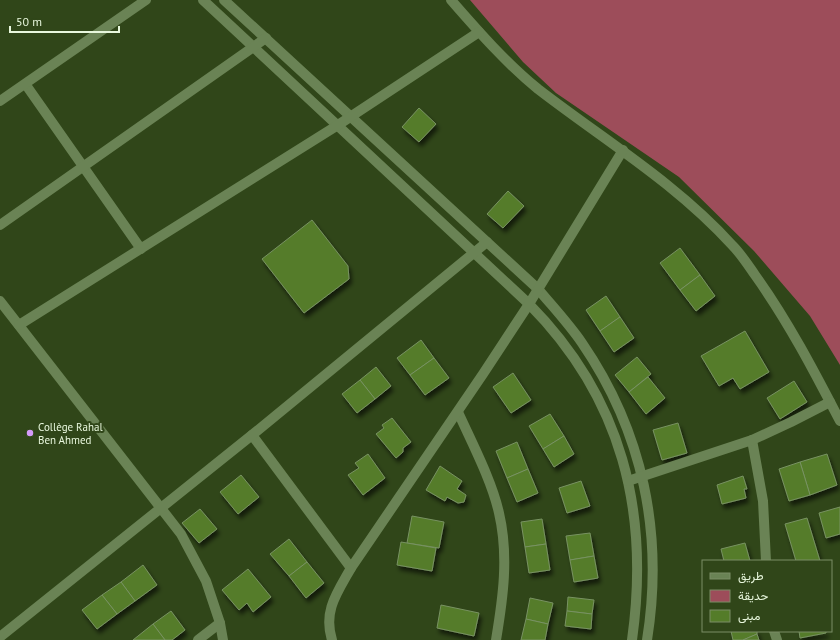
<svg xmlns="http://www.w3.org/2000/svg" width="840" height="640" font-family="'PT Sans',Vazirmatn,sans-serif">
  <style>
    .green { fill: #9d4d5a }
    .building { fill: #547c29; stroke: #789262; filter: url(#shadow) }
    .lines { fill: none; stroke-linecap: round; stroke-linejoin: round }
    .street { stroke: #6a8355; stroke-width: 10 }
    .poi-dot { fill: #d59bfa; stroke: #304619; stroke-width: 1.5 }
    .labels { text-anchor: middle; stroke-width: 4; stroke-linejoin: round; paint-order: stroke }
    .poi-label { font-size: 11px; fill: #e8f7dd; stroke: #304619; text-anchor: start }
  </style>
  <defs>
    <filter id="shadow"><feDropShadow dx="2.5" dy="4.5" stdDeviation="2" flood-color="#0009"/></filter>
  </defs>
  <rect width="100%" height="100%" fill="#304619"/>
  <path class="green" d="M470,0H840V365L810,316L754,251L679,177L556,93L523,62Z"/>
  <g class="building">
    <path d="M419,108L436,124L419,142L402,127Z"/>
    <path d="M508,191L524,206L503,228L487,214Z"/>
    <path d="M312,220L348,266L349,279L304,313L262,259Z"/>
    <path d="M680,248L700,275L680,290L660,263Z"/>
    <path d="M700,275L715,296L696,311L680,290Z"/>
    <path d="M606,296L620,317L600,331L586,310Z"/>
    <path d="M620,317L634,338L614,352L600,331Z"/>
    <path d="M745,331L769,372L740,389L733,378L719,386L701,356Z"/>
    <path d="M421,340L434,358L410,375L397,358Z"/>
    <path d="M637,357L651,374L629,392L615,375Z"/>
    <path d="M434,358L449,378L425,395L410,375Z"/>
    <path d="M376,367L391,386L375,399L360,380Z"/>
    <path d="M513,373L531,400L511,413L493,387Z"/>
    <path d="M648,377L665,398L646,414L629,392Z"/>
    <path d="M360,380L375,399L357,413L342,394Z"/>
    <path d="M794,381L807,402L780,419L767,398Z"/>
    <path d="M550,414L564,436L543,449L529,426Z"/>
    <path d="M392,418L411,442L403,448V452L396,458L376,434L384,428L382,425Z"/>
    <path d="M678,423L687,453L662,460L653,430Z"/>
    <path d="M564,436L574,454L554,467L543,449Z"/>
    <path d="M517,442L528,469L507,478L496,451Z"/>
    <path d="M368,454L385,478L363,495L348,475L359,468L355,463Z"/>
    <path d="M827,454L837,485L810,495L800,462Z"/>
    <path d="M800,462L810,495L789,501L779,469Z"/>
    <path d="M440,466L462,481L457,489L466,495L464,502L458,503L447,497L445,501L426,490Z"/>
    <path d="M528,469L538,493L517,502L507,478Z"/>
    <path d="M241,475L259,497L238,514L220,492Z"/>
    <path d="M743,476L747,489H744L746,498L722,504L717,485Z"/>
    <path d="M581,481L590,506L567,513L559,488Z"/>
    <path d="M840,507V534L826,538L819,513Z"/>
    <path d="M200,509L217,529L199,543L182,523Z"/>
    <path d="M412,516L444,522L439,548L407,543Z"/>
    <path d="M807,518L820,561H796L785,524Z"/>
    <path d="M542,519L546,544L525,547L521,522Z"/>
    <path d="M590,533L594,556L570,560L566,536Z"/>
    <path d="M289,539L307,562L289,576L270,554Z"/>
    <path d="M401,542L436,548L432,571L397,565Z"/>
    <path d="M745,543L750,561H724L721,549Z"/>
    <path d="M546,544L550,570L529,573L525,547Z"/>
    <path d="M594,556L598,578L574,582L570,560Z"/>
    <path d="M307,562L324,583L306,598L289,576Z"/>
    <path d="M143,565L157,585L135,601L121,582Z"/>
    <path d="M248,569L271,597L253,612L247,603L239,610L222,590Z"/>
    <path d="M121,582L135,601L117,614L102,595Z"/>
    <path d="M102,595L117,614L97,629L82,610Z"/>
    <path d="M568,597L594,600L592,614L567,611Z"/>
    <path d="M530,598L553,603L548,624L526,619Z"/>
    <path d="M441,605L479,613L474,636L437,628Z"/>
    <path d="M171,611L185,630L172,640H165L153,624Z"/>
    <path d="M567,611L592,614L591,629L565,626Z"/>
    <path d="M526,619L548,624L545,640H521Z"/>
    <path d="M153,624L165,640H133Z"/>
    <path d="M731,631H757V634L743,640H733Z"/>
    <path d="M799,631H826V633L800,638Z"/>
    <path d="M757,634L759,640H743Z"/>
  </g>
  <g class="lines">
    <g class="street">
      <path d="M203,0L529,304C622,398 650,511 632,640"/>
      <path d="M224,0L538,289C553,307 569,324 582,343C643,432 664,534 647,640"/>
      <path d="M451,0C478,31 506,63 538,89C604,140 676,183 733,246C741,254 748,265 755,275C788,321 814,371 840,421"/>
      <path d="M26,85L141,249"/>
      <path d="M0,101L146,0"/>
      <path d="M0,225L266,38"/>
      <path d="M0,301L181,534L206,581L220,623L223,640"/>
      <path d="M19,325L338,125L479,32"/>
      <path d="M458,412C472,443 492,481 499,513C509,556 503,598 496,640"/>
      <path d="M252,435L351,568"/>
      <path d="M752,440L763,501L766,561"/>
      <path d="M628,481L752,440L791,422L830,402"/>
      <path d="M774,631L777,640"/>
      <path d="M0,637L252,435L487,242"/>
      <path d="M198,640L220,623"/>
      <path d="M332,640C323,611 337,593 351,568L483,374L529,304L623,150"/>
    </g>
  </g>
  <circle class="poi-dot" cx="30" cy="433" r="4"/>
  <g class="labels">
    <g class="poi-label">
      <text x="38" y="431">Collège Rahal<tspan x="38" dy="13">Ben Ahmed</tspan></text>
    </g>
  </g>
  <rect x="702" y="560" width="130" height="72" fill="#304619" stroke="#7a8d67"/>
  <rect x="710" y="573" width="20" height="6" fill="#6a8355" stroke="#7a8d67"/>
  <text x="738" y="580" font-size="12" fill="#e8f7dd">طريق</text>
  <rect x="710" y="590" width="20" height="12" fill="#9d4d5a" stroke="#7a8d67"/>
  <text x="738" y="600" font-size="12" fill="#e8f7dd">حديقة</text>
  <rect x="710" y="610" width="20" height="12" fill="#547c29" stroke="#7a8d67"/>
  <text x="738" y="620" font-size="12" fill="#e8f7dd">مبنى</text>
  <path d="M10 26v6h109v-6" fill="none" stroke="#e8f7dd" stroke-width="2"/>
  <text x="16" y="26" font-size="12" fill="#e8f7dd" stroke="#304619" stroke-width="3" paint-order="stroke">50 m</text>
</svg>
